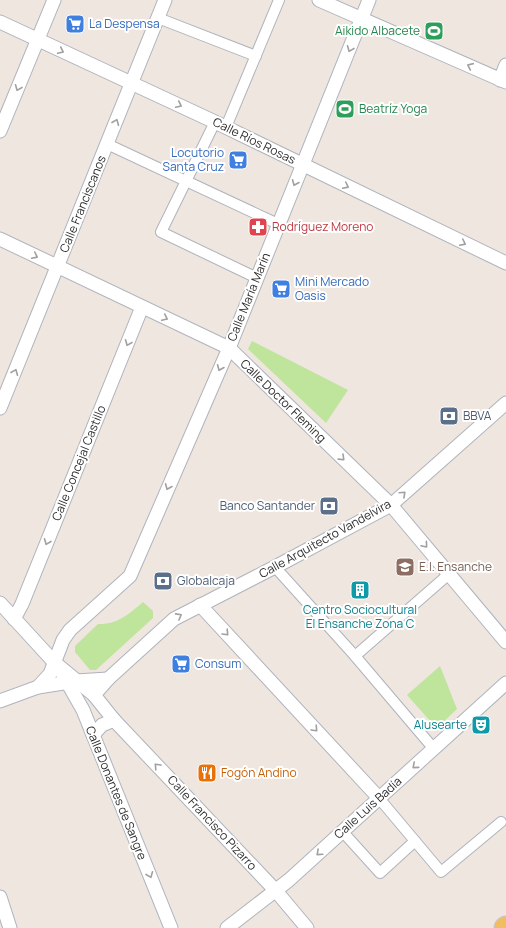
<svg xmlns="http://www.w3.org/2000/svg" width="506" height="928" font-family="Manrope,sans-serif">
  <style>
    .green { fill: #bfe59c }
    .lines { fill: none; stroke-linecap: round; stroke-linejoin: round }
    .pedestrian-casing { stroke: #afb4bd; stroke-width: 12 }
    .minor-casing { stroke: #afb4bd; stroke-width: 15 }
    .primary-casing { stroke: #c8c8c8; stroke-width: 23 }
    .pedestrian { stroke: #fff; stroke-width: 10 }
    .minor { stroke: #fff; stroke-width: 13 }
    .primary { stroke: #f2bc60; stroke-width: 21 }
    .oneway { stroke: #a0a0a0 }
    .labels { text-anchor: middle; stroke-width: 4; stroke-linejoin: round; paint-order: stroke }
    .shop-label { font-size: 12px; fill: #366cbe; stroke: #fff; text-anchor: start }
    .leisure-label { font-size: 12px; fill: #27864d; stroke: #fff; text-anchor: end }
    .street-label { font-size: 12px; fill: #2d2d2d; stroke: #fff }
    .health-label { font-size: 12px; fill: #be3a42; stroke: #fff; text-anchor: start }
    .service-label { font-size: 12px; fill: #4e5e75; stroke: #fff; text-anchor: start }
    .education-label { font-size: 12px; fill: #785e54; stroke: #fff; text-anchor: start }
    .culture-label { font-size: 12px; fill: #0d838f; stroke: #fff }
    .food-label { font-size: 12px; fill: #c56008; stroke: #fff; text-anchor: start }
  </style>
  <rect width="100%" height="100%" fill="#eee6df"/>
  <g class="green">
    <path d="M252,341L348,390L326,423L248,349Z"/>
    <path d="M143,602L153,611V618L96,670H90L75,652V646L98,624C117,625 129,614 143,602Z"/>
    <path d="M440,666L457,709L442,723H432L407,695Z"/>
  </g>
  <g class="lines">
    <defs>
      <g id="pedestrian">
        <path d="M158,18L256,56"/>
        <path d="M215,122L161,232L257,278"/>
        <path d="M226,127L279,0"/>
        <path d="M107,144L278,224"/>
        <path d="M275,567L355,656L434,749"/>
        <path d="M355,656L449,574"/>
        <path d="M378,797L441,872L501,822"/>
        <path d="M342,831L380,873L415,841"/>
      </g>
      <g id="minor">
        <path d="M319,0L506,82"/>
        <path d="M0,22L215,122L506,263"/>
        <path d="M500,80L506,65"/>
        <path d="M0,131L54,0"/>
        <path d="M0,239L229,348L391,505L506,642"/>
        <path d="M0,408L165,0"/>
        <path d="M0,603L54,662L94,695L114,720L276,891L307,928"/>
        <path d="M200,605L378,797"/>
        <path d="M14,619L22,604L142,307"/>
        <path d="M62,673L83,710L171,928"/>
        <path d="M38,687L50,674L63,640L70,630L130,576L229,348L369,0"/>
        <path d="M94,695L108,679L174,619L275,567L391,505L506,403"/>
        <path d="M0,701L38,687L76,681L108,679"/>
        <path d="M93,735L102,725L114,720"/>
        <path d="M0,897L10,928"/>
        <path d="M227,928L289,880L506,683"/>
      </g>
      <path id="primary" d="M505,928L506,927"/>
    </defs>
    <use href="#pedestrian" class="pedestrian-casing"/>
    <use href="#minor" class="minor-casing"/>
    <use href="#primary" class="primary-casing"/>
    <use href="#pedestrian" class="pedestrian"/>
    <use href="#minor" class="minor"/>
    <use href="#primary" class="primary"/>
  </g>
  <defs><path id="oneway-chevron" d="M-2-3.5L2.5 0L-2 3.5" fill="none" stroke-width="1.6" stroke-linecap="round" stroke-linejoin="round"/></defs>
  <g class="oneway">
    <use href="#oneway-chevron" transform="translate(350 49) rotate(112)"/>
    <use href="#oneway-chevron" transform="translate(61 51) rotate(25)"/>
    <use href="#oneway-chevron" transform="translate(470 66) rotate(-156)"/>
    <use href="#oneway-chevron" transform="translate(18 88) rotate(112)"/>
    <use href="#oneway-chevron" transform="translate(179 105) rotate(25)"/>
    <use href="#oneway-chevron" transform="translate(116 122) rotate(-68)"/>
    <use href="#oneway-chevron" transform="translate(295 183) rotate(113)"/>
    <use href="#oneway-chevron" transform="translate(346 186) rotate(26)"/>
    <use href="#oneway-chevron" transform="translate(463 243) rotate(26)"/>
    <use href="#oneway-chevron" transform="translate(35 256) rotate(26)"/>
    <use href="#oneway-chevron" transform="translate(165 318) rotate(25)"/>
    <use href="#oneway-chevron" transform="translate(128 343) rotate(112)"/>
    <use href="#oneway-chevron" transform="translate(220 368) rotate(113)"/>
    <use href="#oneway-chevron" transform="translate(15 372) rotate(-68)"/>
    <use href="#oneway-chevron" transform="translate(342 458) rotate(44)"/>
    <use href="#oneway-chevron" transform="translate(168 487) rotate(113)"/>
    <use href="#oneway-chevron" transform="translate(403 494) rotate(-43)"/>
    <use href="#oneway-chevron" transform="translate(47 542) rotate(112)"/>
    <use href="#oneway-chevron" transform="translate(425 545) rotate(50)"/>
    <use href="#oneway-chevron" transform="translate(179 616) rotate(-29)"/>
    <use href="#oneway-chevron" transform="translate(226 633) rotate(47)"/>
    <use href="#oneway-chevron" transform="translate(315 729) rotate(47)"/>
    <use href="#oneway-chevron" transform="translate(157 766) rotate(-133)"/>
    <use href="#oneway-chevron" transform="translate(415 766) rotate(139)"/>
    <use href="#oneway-chevron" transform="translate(319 853) rotate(138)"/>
    <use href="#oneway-chevron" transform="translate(150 875) rotate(68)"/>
  </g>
  <defs>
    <symbol id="supermarket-square" viewBox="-11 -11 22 22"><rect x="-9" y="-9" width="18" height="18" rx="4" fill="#3f7fe0" stroke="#fff"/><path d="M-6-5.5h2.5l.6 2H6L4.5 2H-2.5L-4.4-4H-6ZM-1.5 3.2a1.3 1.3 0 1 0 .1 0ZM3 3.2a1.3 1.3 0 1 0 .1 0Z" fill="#fff"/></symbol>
    <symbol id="stadium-square" viewBox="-11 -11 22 22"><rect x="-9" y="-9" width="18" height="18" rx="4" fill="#2e9e5b" stroke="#fff"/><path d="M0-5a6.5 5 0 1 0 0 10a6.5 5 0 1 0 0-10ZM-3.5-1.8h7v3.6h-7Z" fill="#fff"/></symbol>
    <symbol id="pharmacy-square" viewBox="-11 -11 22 22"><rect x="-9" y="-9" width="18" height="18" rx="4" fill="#e0444e" stroke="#fff"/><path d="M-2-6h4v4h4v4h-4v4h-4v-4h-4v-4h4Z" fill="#fff"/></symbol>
    <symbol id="bank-square" viewBox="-11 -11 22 22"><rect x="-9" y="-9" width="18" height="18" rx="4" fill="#5c6f8a" stroke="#fff"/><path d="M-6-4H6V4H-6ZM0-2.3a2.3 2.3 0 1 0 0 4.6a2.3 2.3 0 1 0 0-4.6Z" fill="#fff"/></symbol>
    <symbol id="school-square" viewBox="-11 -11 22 22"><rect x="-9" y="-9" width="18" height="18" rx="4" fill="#8d6e63" stroke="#fff"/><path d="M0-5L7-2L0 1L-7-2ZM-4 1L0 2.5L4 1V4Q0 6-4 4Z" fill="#fff"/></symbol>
    <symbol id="building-square" viewBox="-11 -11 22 22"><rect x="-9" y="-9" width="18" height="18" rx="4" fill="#0f9aa8" stroke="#fff"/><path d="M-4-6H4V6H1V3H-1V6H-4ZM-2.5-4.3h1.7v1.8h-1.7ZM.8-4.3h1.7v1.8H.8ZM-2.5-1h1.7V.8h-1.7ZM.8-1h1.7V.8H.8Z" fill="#fff"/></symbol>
    <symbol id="theatre-square" viewBox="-11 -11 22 22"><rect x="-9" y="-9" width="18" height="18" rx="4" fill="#0f9aa8" stroke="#fff"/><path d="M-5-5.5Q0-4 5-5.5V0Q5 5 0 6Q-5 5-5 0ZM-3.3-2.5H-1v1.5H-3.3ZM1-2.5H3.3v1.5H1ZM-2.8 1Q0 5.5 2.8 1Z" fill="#fff"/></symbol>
    <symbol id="restaurant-square" viewBox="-11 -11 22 22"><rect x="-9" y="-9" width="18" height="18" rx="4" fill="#e8710a" stroke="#fff"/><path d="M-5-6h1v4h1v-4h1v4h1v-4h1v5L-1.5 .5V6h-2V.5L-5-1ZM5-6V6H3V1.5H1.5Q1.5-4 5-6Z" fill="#fff"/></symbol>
  </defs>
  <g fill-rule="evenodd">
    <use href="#supermarket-square" x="64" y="13" width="22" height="22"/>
    <use href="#stadium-square" x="423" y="20" width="22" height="22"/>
    <use href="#stadium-square" x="334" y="98" width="22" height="22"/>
    <use href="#supermarket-square" x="227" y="149" width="22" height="22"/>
    <use href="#pharmacy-square" x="247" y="216" width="22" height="22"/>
    <use href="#supermarket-square" x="270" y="278" width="22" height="22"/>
    <use href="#bank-square" x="438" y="405" width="22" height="22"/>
    <use href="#bank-square" x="318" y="495" width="22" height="22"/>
    <use href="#school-square" x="394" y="556" width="22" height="22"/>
    <use href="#bank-square" x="152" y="570" width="22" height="22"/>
    <use href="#building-square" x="349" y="579" width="22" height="22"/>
    <use href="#supermarket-square" x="170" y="653" width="22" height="22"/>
    <use href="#theatre-square" x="470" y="714" width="22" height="22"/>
    <use href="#restaurant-square" x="196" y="762" width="22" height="22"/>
  </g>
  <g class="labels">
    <g class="shop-label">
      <text x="89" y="28">La Despensa</text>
      <text x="224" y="157" text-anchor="end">Locutorio<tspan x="224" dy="14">Santa Cruz</tspan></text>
      <text x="295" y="286">Mini Mercado<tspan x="295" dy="14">Oasis</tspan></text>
      <text x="195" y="668">Consum</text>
    </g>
    <g class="leisure-label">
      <text x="420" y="35">Aikido Albacete</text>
      <text x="359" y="113" text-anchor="start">Beatríz Yoga</text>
    </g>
    <g class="street-label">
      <text transform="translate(254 141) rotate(26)" y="4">Calle Ríos Rosas</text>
      <text transform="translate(83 204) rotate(-68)" y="4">Calle Franciscanos</text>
      <text transform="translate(249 297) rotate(-68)" y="4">Calle María Marín</text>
      <text transform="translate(283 401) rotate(44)" y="4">Calle Doctor Fleming</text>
      <text transform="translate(79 463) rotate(-68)" y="4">Calle Concejal Castillo</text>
      <text transform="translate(325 539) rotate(-29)" y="4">Calle Arquitecto Vandelvira</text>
      <text transform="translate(116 793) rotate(68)" y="4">Calle Donantes de Sangre</text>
      <text transform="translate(368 808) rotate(-42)" y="4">Calle Luis Badía</text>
      <text transform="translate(212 823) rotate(47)" y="4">Calle Francisco Pizarro</text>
    </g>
    <g class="health-label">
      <text x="272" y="231">Rodríguez Moreno</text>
    </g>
    <g class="service-label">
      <text x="463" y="420">BBVA</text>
      <text x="315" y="510" text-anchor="end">Banco Santander</text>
      <text x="177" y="585">Globalcaja</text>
    </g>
    <g class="education-label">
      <text x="419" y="571">E.I. Ensanche</text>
    </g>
    <g class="culture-label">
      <text x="360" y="614">Centro Sociocultural<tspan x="360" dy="14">El Ensanche Zona C</tspan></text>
      <text x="467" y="729" text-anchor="end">Alusearte</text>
    </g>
    <g class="food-label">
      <text x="221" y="777">Fogón Andino</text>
    </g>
  </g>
</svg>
